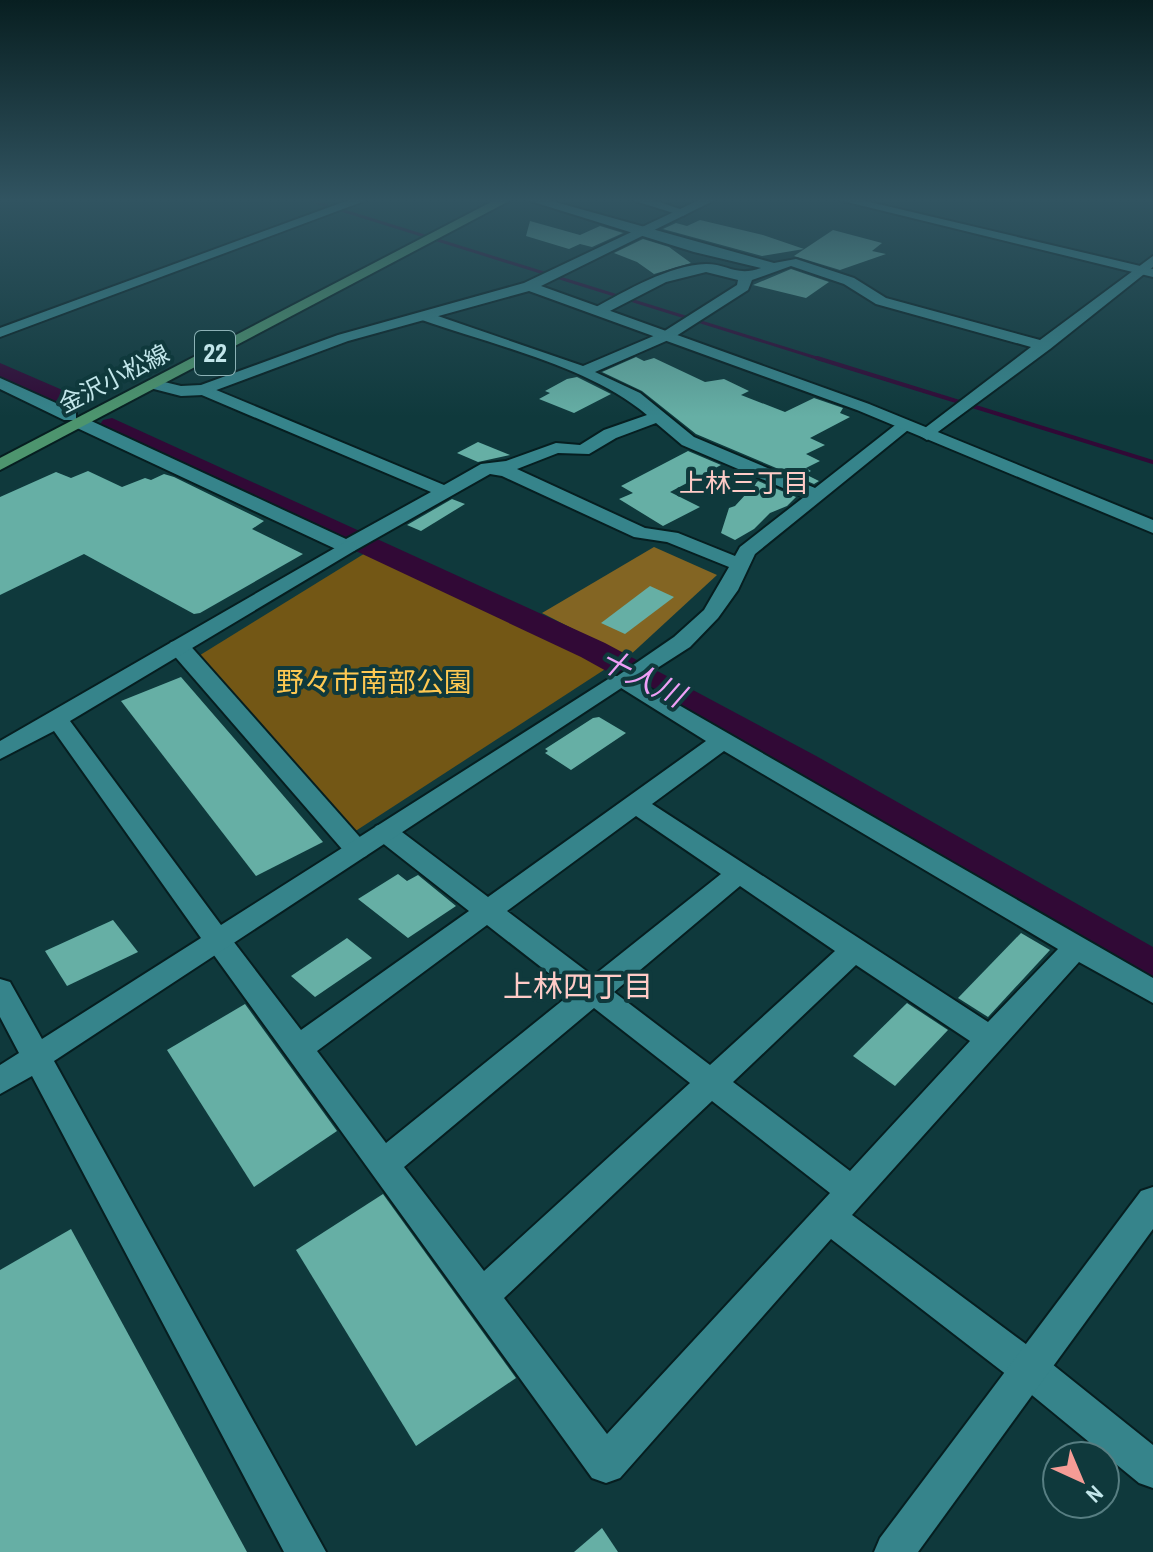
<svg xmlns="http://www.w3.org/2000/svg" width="1153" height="1552" font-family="'Archivo Narrow','Noto Sans JP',sans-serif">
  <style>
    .green { fill: #735715 }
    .forest { fill: #836523 }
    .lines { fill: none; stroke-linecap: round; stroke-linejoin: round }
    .stream-far1 { stroke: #310936; stroke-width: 3 }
    .stream { stroke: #310936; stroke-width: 4 }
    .river { fill: #310936; fill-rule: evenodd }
    .building { fill: #66afa5 }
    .minor-casing { stroke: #061e20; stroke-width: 4 }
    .tertiary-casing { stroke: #061e20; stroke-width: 4 }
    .primary-casing { stroke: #061e20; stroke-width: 4 }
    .minor { fill: #36848b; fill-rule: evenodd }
    .tertiary { fill: #36848b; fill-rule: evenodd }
    .primary { fill: #4d956e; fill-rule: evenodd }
    .labels { text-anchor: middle; stroke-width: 8; stroke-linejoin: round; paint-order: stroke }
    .far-street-label { font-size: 24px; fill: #c2e6ea; stroke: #0f393c }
    .shield { fill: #0f393c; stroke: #8cb2b6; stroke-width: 2 }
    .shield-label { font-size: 26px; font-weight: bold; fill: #c2e6ea }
    .far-neighbourhood-label { font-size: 26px; fill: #ffcbc7; stroke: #0f393c }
    .park-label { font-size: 28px; fill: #fec852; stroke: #0f393c }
    .water-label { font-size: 30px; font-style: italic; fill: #ee9ff6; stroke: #0f393c }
    .neighbourhood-label { font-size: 30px; fill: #ffcbc7; stroke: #0f393c }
  </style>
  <rect width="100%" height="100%" fill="#0f393c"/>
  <path class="green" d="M367,552L610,666L354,832L197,657Z"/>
  <path class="forest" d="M654,547L717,575L628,657L542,613Z"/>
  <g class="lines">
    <path class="stream-far1" d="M309,200L823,360"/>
    <path class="stream" d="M817,358L1153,462"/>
    <g class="river">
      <path d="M0,363L74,395L78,400L74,405H56L0,379Z"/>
      <path d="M112,418L605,643L818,757L1153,947V985L1137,980L792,774L581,657L103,432L99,426L103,420Z"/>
    </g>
  </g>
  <g class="building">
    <path d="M700,220L763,235L804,249L762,256L663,229L676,223L687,226Z"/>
    <path d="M530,221L580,235L600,226L623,233L592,247L580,244L569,249L526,236Z"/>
    <path d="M833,230L882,243L872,251L886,254L840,270L794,256Z"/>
    <path d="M643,239L669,247L691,263L654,274L637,262L614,253Z"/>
    <path d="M791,269L829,282L806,298L753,285Z"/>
    <path d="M636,357L644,361L654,358L705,382L724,379L749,391L741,395L785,412L814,398L843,408L840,413L850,417L810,438L825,445L806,454L820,461L806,468L811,471L805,474L819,481L814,484L696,434L642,391L602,372Z"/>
    <path d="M577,377L611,394L574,413L539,399L550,393L545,391L567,379Z"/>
    <path d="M478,442L510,455L478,462L457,453Z"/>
    <path d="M688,451L721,465L670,492L700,507L663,526L619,499L633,493L621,486Z"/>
    <path d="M88,471L122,487L145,478L151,480L164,474L174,477L264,521L252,529L303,554L200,613L194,614L84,554L0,595V497L56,472L71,478Z"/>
    <path d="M758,481L796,497L787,506L770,513L754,529L735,540L721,533L729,508L735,506Z"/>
    <path d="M452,499L465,504L421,531L407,525Z"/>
    <path d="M650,586L674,597L625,634L601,623Z"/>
    <path d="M181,677L252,759L323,842L256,876L121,701Z"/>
    <path d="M599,717L626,733L571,770L545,753L548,751L545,749L593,718Z"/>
    <path d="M398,874L407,881L418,875L456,906L408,938L358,899Z"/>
    <path d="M113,920L138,952L67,986L45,951Z"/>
    <path d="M1021,933L1050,950L988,1017L958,998Z"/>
    <path d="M347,938L372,958L315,997L291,976Z"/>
    <path d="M907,1003L948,1030L895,1086L853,1056Z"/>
    <path d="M245,1004L337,1131L254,1187L167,1050Z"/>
    <path d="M383,1194L516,1378L416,1446L296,1250Z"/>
    <path d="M71,1229L247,1552H0V1270Z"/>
    <path d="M602,1528L618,1552H574Z"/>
  </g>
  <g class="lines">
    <defs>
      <g id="minor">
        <path d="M349,200H367L0,337V328Z"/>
        <path d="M527,200H548L774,263L796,259L854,278L886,298L1040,340L1153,256V267L1050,349L927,440L919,435L921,431L1031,347L876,304L844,284L791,266L752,280L748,290L673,338L595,372L640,393L694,437L815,488L899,422L905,421L913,426L755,554L738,590L718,618L690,647L637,681L1153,978V1003L1079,962L852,1215L1042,1356L1153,1445V1488L1139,1483L1016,1382L831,1239L620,1478L606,1483L592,1478L203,940L207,933L217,930L227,933L301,1030L469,911L376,838L372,832L376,826L385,823L394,826L488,897L706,741L610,681L674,637L704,610L729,567L667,542L634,537L502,476L490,474L354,551H340L75,427V420H64L0,389V378L76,412V419H87L346,539L431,492L197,393V387H209L444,485L481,464L506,461L556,443L580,445L604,430L647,415C589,366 493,345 422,320V314H432L583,366L663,332L737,285L738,280L706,272L666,282L604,314H594V308C626,291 669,265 706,264C728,264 736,277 761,268L694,252ZM656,423L682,445L804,497L740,547L735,556L678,533L645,528L517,469L558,453L589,454L616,438ZM724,751L1058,949L988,1022L652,804ZM636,816L721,874L593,976L507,911ZM740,886L835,951L710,1065L614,992ZM487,925L573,992L386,1143L317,1051ZM856,965L970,1041L850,1171L733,1082ZM594,1008L690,1083L484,1271L404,1167ZM712,1101L830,1193L607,1434L504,1298Z"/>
        <path d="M632,200H653L689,212L683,216Z"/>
        <path d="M179,641L187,642L366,844L370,850L366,856L357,859L348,856L171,652L168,647L171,642Z"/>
      </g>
      <g id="tertiary">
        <path d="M699,200H715L541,286L869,404L1153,520V533L857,410L529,291L348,341L203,395L181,396L150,388L148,385L156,380L181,386L201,385L338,335L524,283Z"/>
        <path d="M839,200H861L1153,269V277Z"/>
        <path d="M347,541L354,543L357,547L354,551L70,721L221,925L613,676H629L632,681L54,1061L326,1552H284L32,1076L0,1094V1065L19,1053L0,1017V979L10,982L42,1039L201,938L54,731L0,759V741Z"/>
        <path d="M1153,1187V1229L918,1552H874L880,1538L1141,1191Z"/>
      </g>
      <path id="primary" d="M495,200H511L0,470V458Z"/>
    </defs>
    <use href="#minor" class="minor-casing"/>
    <use href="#tertiary" class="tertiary-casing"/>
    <use href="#primary" class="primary-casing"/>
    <use href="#minor" class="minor"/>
    <use href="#tertiary" class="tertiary"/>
    <use href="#primary" class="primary"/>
  </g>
  <linearGradient id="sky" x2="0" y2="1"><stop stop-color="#081f21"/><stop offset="0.48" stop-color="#315461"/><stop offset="1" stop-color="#315461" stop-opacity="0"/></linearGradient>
  <rect width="1153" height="417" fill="url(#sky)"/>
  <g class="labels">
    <g class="far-street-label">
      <text transform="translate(114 379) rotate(-27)" y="8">金沢小松線</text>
    </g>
    <rect class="shield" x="195" y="331" width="40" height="44" rx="6"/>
    <g class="shield-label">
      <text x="215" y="362">22</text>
    </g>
    <g class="far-neighbourhood-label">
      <text x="744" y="492">上林三丁目</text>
    </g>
    <g class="park-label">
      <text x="374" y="692">野々市南部公園</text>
    </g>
    <g class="water-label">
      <text transform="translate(642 678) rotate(27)" y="10">十人川</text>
    </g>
    <g class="neighbourhood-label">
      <text x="578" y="997">上林四丁目</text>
    </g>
  </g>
  <g transform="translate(1081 1480) rotate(136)"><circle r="38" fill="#0f393c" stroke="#577e82" stroke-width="2"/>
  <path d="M0-6L14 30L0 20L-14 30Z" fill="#f59c96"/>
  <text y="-12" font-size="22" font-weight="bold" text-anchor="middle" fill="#c2e6ea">N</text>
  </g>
</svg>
